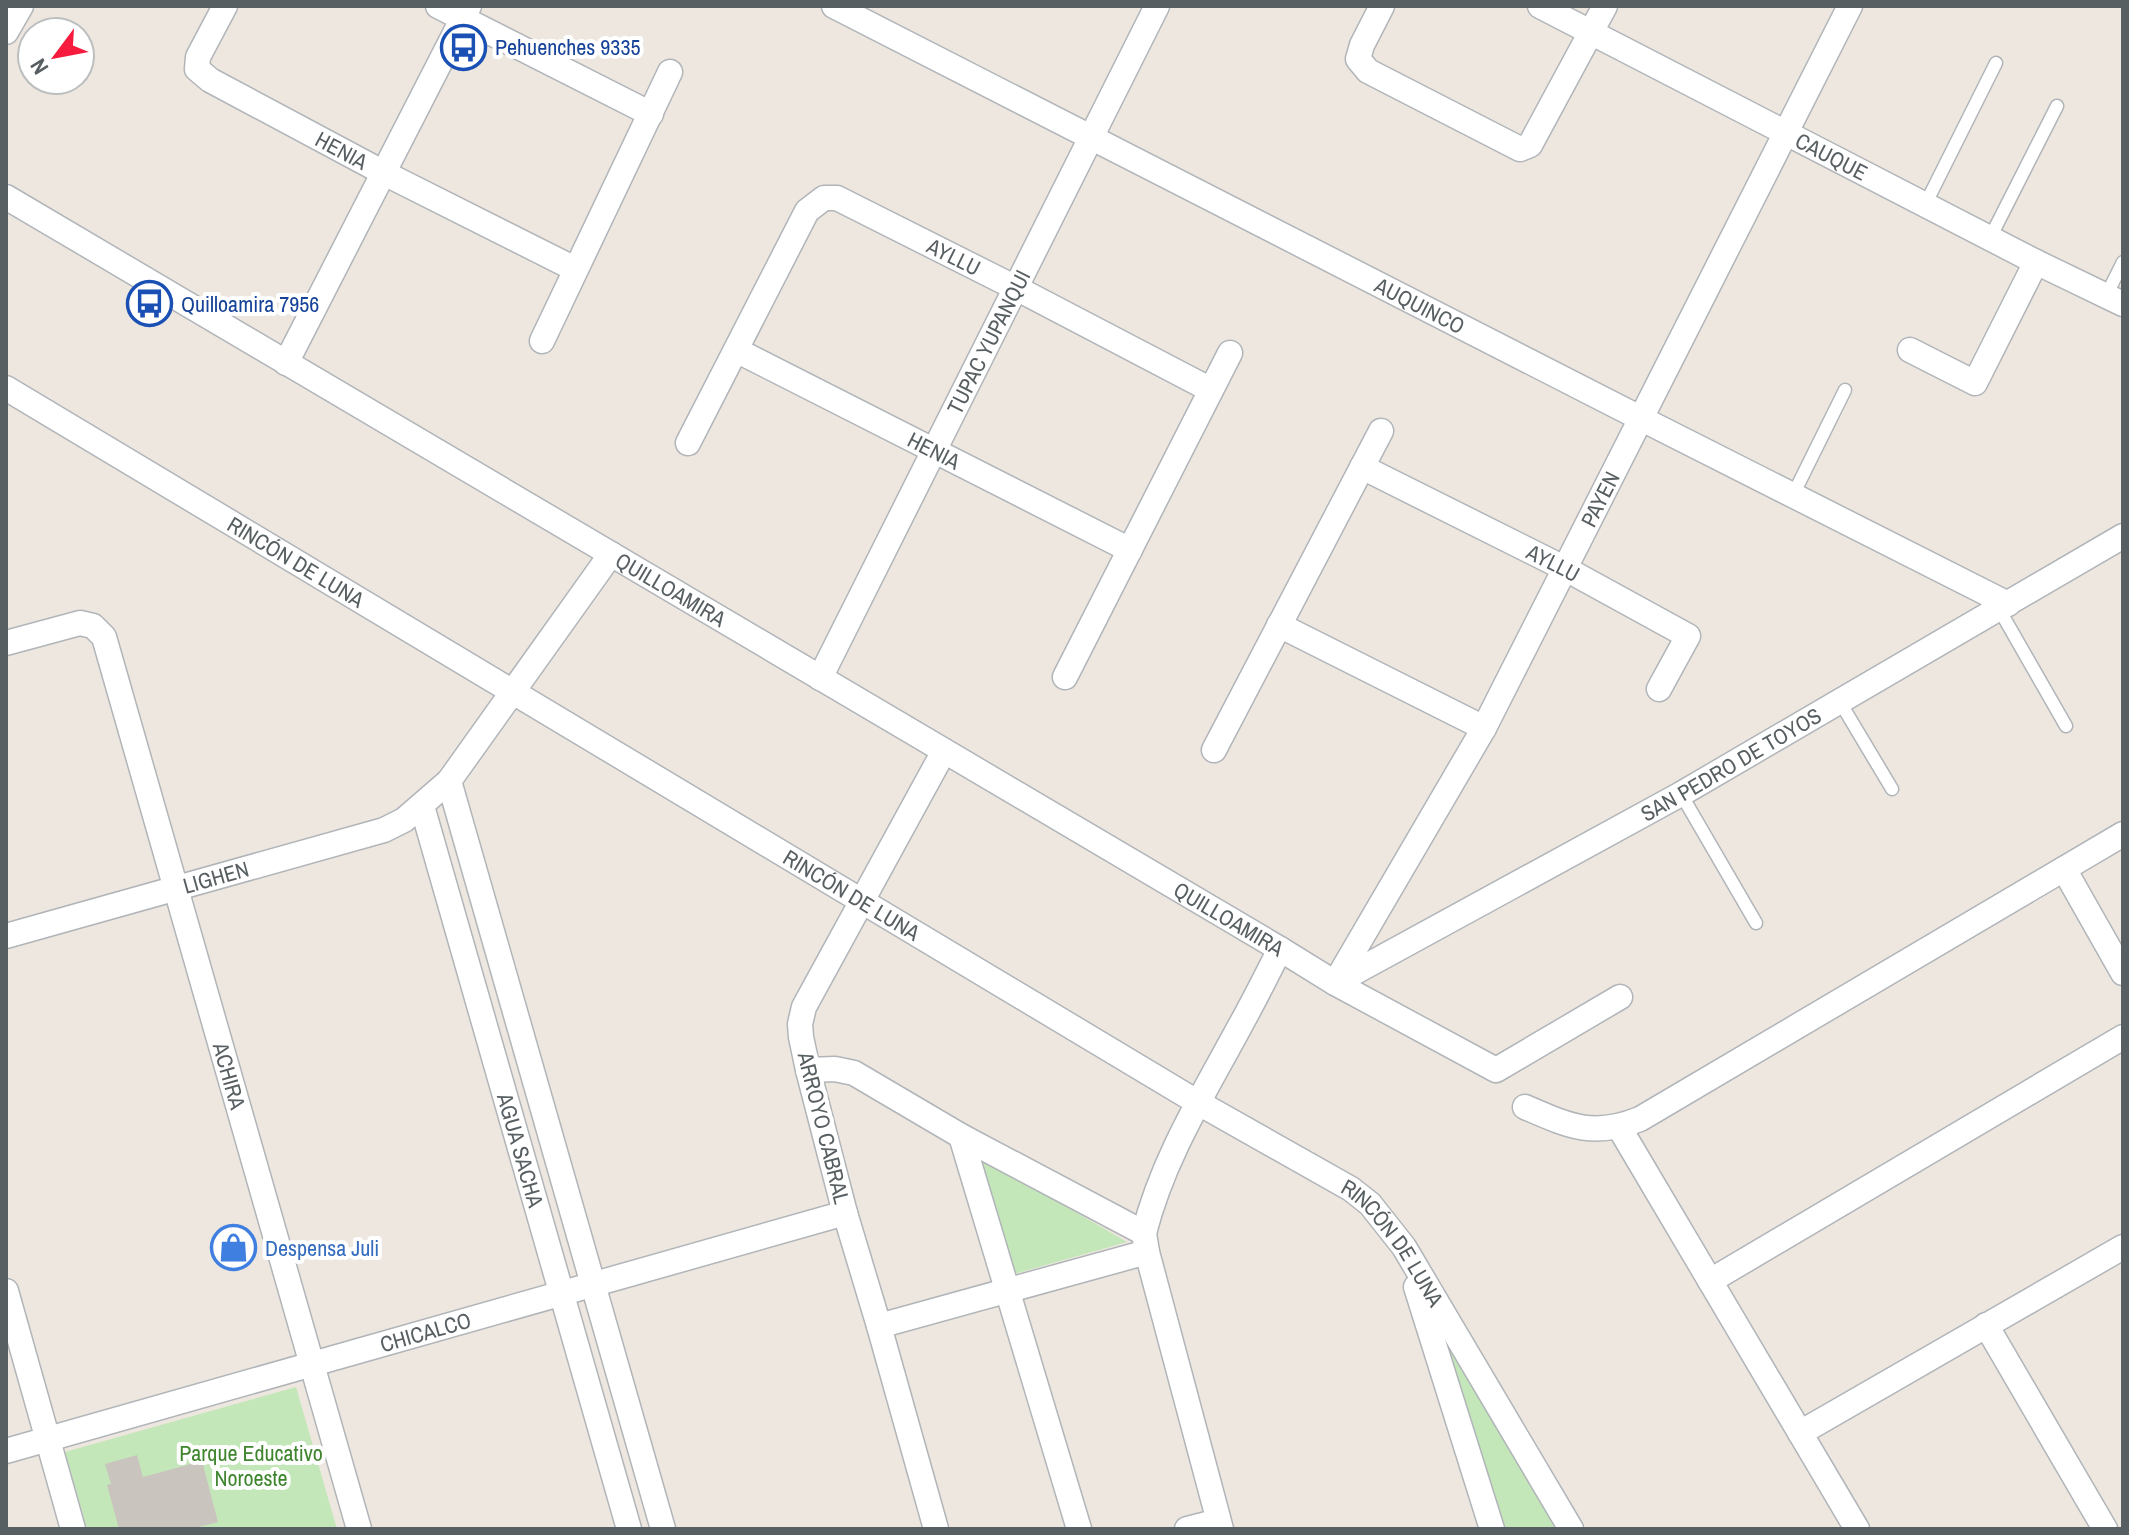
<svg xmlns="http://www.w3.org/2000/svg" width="2129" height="1535" font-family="'Archivo Narrow',sans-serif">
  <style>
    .green { fill: #c4e7b9 }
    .building { fill: #cac4be }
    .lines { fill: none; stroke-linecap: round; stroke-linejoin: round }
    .service-casing { stroke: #b1b5b9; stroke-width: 15 }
    .minor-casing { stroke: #b1b5b9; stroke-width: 27 }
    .service { stroke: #fff; stroke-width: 12 }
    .minor { stroke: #fff; stroke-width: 24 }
    .labels { text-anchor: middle; stroke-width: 8; stroke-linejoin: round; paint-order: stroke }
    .transit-label { font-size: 22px; fill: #164399; stroke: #fff; text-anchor: start }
    .street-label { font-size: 22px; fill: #585f62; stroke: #fff }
    .shop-label { font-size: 22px; fill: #366cbe; stroke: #fff; text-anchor: start }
    .park-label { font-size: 22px; fill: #3e852e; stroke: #fff }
  </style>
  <rect width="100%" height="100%" fill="#ede7df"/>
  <g class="green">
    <path d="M974,1153L1127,1242L1007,1276Z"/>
    <path d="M1417,1268L1565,1529H1499Z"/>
    <path d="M296,1387L337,1529H87L65,1452Z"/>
  </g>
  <path class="building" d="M137,1455L143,1477L202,1461L218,1522L191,1529H119L107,1485L111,1484L105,1464Z"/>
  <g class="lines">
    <defs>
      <g id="service">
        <path d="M1925,205L1996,63"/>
        <path d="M1990,238L2057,106"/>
        <path d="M2106,296L2123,262"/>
        <path d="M1793,495L1845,390"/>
        <path d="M1999,609L2066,726"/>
        <path d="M1840,702L1892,789"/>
        <path d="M1681,794L1756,923"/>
      </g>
      <g id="minor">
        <path id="s1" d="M225,6L198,57L197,69L210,80L384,173L575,269"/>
        <path d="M438,6L651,114"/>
        <path id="s2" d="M834,6L1640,418L2008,604"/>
        <path d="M1382,6L1362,45L1358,59L1368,71L1520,149L1530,145L1605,6"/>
        <path id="s3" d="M1540,6L2036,262L2123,304"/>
        <path d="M6,32L21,6"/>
        <path id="s4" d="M6,197L1280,949L1335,983L1496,1070L1620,997"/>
        <path d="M542,341L670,72"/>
        <path id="s5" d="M736,350L1130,550"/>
        <path d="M1910,350L1975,383L2036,262"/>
        <path d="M286,363L469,6"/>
        <path id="s6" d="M6,388L1197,1102L1351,1189L1370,1204L1404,1247L1571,1529"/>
        <path id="s7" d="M688,443L807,211L824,198H837L1016,288L1211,390"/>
        <path id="s8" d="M1362,467L1564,568L1688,636L1659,689"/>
        <path d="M1279,625L1484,728"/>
        <path id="s9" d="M6,643L80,623L93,626L104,637L359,1529"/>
        <path d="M1065,677L1230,353"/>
        <path id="s10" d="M820,678L1157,6"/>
        <path d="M1214,750L1381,431"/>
        <path d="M449,781L663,1529"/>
        <path id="s11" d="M422,806L629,1529"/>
        <path d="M2064,869L2123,973"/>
        <path id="s12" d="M6,936L384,830L404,820L449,781L611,554"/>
        <path id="s13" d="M1337,982L1681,794L2123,536"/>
        <path id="s14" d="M1335,983L1484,728L1850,6"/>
        <path d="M808,1070L835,1069L854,1073L961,1136L1079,1529"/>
        <path d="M1525,1107C1569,1126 1593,1138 1640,1119L2123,834"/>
        <path d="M1619,1127L1857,1529"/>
        <path d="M961,1136L1144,1233L1147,1252L1221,1529"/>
        <path d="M1144,1233C1163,1158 1204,1093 1240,1026C1254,1001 1267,975 1280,949"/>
        <path d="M1710,1281L2123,1037"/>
        <path d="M1416,1287L1492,1529"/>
        <path d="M6,1291L73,1529"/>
        <path d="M1986,1325L2105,1529"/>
        <path d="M879,1326L1147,1252"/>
        <path d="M1800,1433L2123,1247"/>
        <path id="s15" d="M6,1451L845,1213"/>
        <path d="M936,1529L879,1326L845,1213L808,1070L801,1037L800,1024L804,1007L944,751"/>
        <path d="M1187,1529L1218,1521"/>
      </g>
    </defs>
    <use href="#service" class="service-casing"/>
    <use href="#minor" class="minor-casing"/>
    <use href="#service" class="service"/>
    <use href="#minor" class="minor"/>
  </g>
  <defs>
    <symbol id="bus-ring" viewBox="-11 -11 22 22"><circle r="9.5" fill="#fff" stroke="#1a4fb4" stroke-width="1.5"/><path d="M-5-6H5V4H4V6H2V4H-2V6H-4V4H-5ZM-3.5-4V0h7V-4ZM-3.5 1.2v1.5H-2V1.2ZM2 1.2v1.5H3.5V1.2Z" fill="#1a4fb4"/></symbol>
    <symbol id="shop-ring" viewBox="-11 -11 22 22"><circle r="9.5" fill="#fff" stroke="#3f7fe0" stroke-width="1.5"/><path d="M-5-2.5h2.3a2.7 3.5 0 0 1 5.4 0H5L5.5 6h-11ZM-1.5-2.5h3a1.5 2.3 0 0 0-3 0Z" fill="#3f7fe0"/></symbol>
  </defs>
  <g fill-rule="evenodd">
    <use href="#bus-ring" x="438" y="22" width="51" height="51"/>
    <use href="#bus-ring" x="124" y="278" width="51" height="51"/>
    <use href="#shop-ring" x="208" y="1222" width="51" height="51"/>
  </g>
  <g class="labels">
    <g class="transit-label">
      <text x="495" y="55">Pehuenches 9335</text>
      <text x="181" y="312">Quilloamira 7956</text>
    </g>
    <g class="street-label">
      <text dy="8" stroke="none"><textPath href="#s1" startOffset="236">HENIA</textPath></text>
      <text dy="8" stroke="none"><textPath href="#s3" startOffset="328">CAUQUE</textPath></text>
      <text dy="8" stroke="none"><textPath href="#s7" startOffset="426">AYLLU</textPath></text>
      <text dy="8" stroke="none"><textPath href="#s2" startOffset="658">AUQUINCO</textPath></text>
      <text dy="8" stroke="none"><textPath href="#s10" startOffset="376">TUPAC YUPANQUI</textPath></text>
      <text dy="8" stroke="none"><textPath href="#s5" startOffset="222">HENIA</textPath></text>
      <text dy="8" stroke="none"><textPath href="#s14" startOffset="552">PAYEN</textPath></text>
      <text dy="8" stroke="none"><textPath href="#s6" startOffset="338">RINCÓN DE LUNA</textPath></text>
      <text dy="8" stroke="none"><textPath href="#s8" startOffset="214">AYLLU</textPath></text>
      <text dy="8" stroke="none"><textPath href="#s4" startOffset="772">QUILLOAMIRA</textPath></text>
      <text dy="8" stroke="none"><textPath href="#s13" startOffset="450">SAN PEDRO DE TOYOS</textPath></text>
      <text dy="8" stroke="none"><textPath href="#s12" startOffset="218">LIGHEN</textPath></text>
      <text dy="8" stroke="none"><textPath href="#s6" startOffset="986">RINCÓN DE LUNA</textPath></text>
      <text dy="8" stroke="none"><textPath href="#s4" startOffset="1420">QUILLOAMIRA</textPath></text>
      <text dy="8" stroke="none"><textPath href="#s9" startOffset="562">ACHIRA</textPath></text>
      <text transform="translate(824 1128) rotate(76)" y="8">ARROYO CABRAL</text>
      <text dy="8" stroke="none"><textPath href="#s11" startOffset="358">AGUA SACHA</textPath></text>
      <text dy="8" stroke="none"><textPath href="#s6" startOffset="1634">RINCÓN DE LUNA</textPath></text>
      <text dy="8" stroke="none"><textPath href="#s15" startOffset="436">CHICALCO</textPath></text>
    </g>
    <g class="shop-label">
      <text x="265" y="1256">Despensa Juli</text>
    </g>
    <g class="park-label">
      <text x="251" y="1461">Parque Educativo<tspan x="251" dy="25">Noroeste</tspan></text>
    </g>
  </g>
  <rect width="2129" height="1535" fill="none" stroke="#585f62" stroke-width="16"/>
  <g transform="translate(56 56) rotate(238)"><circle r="38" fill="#ffffff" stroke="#bcbfc0" stroke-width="2"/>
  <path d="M0-6L14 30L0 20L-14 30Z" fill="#f71c3e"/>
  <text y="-12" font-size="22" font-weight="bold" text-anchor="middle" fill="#585f62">N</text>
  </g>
</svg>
